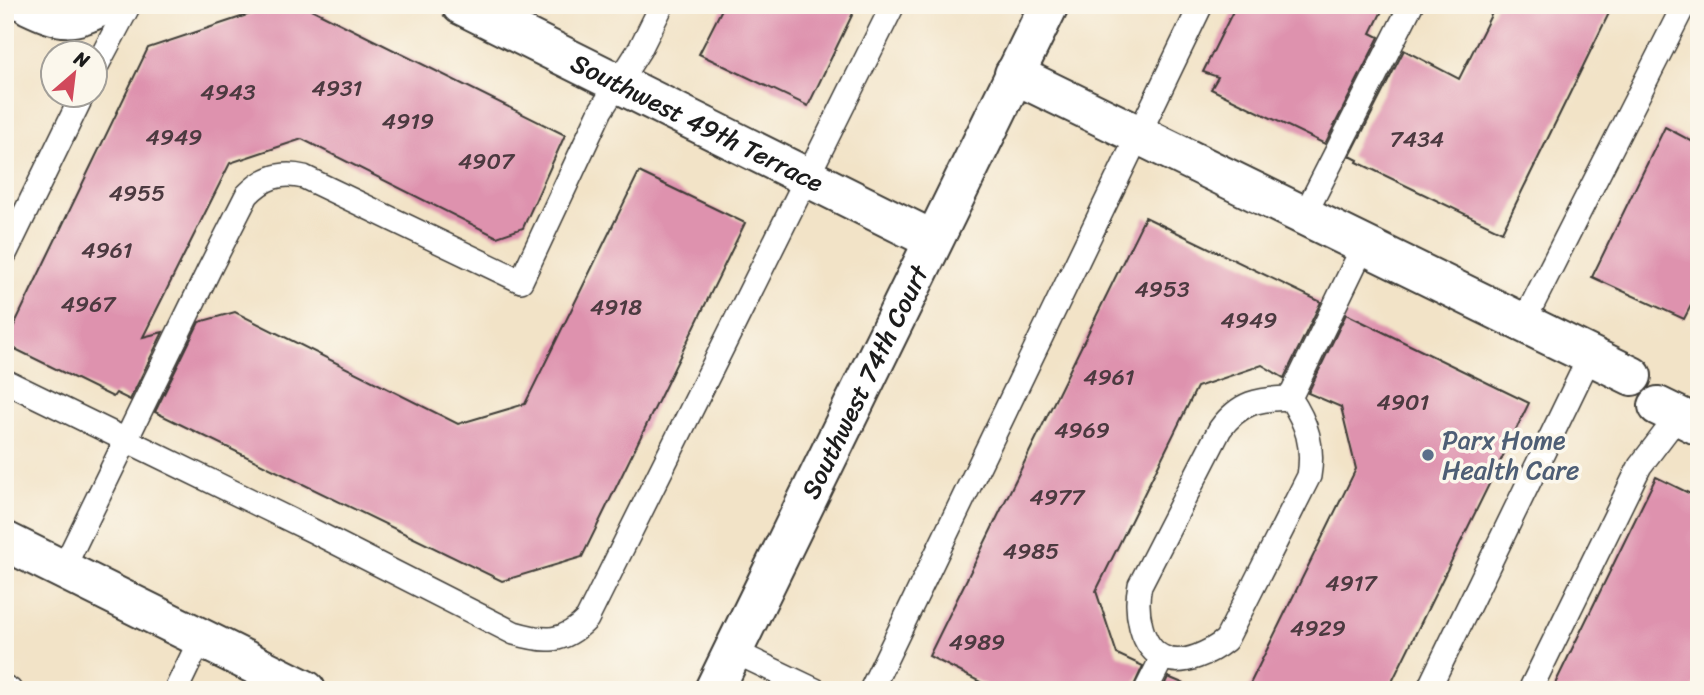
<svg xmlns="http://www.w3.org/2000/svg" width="1704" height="695" font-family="Sriracha,sans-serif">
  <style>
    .building { fill: #de92ae }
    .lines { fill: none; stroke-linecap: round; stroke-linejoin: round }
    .service-casing { stroke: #3c3a36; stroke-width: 26 }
    .minor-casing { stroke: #3c3a36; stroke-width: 42 }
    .service { stroke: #fff; stroke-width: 23 }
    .minor { stroke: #fff; stroke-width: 38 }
    .service-dot { fill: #5c6f8a; stroke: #fbf7ec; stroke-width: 2.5 }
    .labels { text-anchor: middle; stroke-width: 7; stroke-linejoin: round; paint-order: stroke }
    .number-label { font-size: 23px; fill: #4c3a40 }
    .street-label { font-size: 26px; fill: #1c1c1c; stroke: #fbf7ec }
    .service-label { font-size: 26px; fill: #4e5e75; stroke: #fbf7ec; text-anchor: start }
  </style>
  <rect width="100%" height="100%" fill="#fbf7ec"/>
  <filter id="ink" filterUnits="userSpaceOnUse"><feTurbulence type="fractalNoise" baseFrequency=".0143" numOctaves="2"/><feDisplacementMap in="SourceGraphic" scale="14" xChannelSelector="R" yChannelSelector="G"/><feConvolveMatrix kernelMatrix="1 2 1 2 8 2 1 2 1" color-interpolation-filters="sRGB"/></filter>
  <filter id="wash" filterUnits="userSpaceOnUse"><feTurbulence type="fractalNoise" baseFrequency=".00686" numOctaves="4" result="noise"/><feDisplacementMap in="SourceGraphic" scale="28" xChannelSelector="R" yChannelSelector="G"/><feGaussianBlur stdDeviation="1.57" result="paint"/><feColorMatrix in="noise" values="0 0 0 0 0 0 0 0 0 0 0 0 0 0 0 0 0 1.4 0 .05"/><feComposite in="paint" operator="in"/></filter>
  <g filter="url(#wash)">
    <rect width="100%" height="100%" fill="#f2e3c7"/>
    <g id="blocks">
      <g class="building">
        <path d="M277,5H303L565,135L523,228L497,237L302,139L230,163L143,337L163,332L130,400L116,393L113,397L5,344L148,48Z"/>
        <path d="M724,5H857L808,106L699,54Z"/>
        <path d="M1236,5H1385L1371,33L1379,37L1325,144L1211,89L1218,77L1203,72Z"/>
        <path d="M1496,5H1613L1502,232L1357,162L1358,160L1350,156L1404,50L1459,79Z"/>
        <path d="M1665,127L1699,145V290L1684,319L1592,277Z"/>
        <path d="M639,172L745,223L582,557L502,581L155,412L199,322L235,312L458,424L525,404Z"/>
        <path d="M1145,217L1321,302L1284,378L1262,365L1197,387L1096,591L1117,654L1143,666L1132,690H996L929,656Z"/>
        <path d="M1346,314L1529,403L1388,690H1247L1356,469L1341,407L1308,393Z"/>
        <path d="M1656,477L1699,498V675L1692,690H1552Z"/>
        <path d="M1168,677L1199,690H1162Z"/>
      </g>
    </g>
  </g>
  <g filter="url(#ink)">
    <use href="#blocks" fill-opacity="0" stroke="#3c3a36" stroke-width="2"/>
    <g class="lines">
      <defs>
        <g id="service">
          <path d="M94,71L129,5"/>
          <path d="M1304,216L1411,5"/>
          <path d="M5,254L83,94"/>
          <path d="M1523,323L1684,5"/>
          <path d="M5,381L126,440L209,270L247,195C263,178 281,171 304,177L521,281L601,110L640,49L662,5"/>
          <path d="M1290,398C1307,423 1314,446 1309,476L1226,640C1211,652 1184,666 1165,658C1139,648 1135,608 1140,585L1220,429C1240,402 1258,399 1290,398Z"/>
          <path d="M1290,398L1364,245"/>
          <path d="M63,569L126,440L313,531L514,633C545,642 563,644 587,619L893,5"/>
          <path d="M733,651L815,690"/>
          <path d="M5,687L10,690"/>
          <path d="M176,690L201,638"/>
          <path d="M871,690L1201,5"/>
          <path d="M1146,690L1162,658"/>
          <path d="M1428,690L1590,356"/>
          <path d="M1530,690L1640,466L1678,416"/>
        </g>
        <g id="minor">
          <path d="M29,5C63,21 71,22 104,5"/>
          <path id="s1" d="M461,5L933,240"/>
          <path d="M1014,74L1632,376"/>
          <path d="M1658,406L1699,426"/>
          <path d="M5,541L306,690"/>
          <path id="s2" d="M714,690L1049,5"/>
        </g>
      </defs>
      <use href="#service" class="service-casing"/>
      <use href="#minor" class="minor-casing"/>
      <use href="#service" class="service"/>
      <use href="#minor" class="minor"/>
    </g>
  </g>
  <circle class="service-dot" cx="1428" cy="455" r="7"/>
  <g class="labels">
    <g class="number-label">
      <text x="337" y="96">4931</text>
      <text x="228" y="100">4943</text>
      <text x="408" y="129">4919</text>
      <text x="174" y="145">4949</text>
      <text x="1417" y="147">7434</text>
      <text x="486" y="169">4907</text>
      <text x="137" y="201">4955</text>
      <text x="107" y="258">4961</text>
      <text x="1162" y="297">4953</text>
      <text x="88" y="312">4967</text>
      <text x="616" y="315">4918</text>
      <text x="1249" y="328">4949</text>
      <text x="1109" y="385">4961</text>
      <text x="1403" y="410">4901</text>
      <text x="1082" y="438">4969</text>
      <text x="1057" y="505">4977</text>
      <text x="1031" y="559">4985</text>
      <text x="1351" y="591">4917</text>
      <text x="1318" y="636">4929</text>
      <text x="977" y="650">4989</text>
    </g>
    <g class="street-label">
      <text dy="9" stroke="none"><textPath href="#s1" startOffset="264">Southwest 49th Terrace</textPath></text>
      <text dy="9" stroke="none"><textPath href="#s2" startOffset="343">Southwest 74th Court</textPath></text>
    </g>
    <g class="service-label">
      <text x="1442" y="449">Parx Home<tspan x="1442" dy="30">Health Care</tspan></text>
    </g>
  </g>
  <rect width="1704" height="695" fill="none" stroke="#fbf7ec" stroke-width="28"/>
  <g transform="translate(74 74) rotate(28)"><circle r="33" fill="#fbf7ec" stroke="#a29f99" stroke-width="2"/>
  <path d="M0-5L12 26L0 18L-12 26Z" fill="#d1495b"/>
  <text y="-10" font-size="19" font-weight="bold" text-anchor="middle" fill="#1c1c1c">N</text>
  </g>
</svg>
